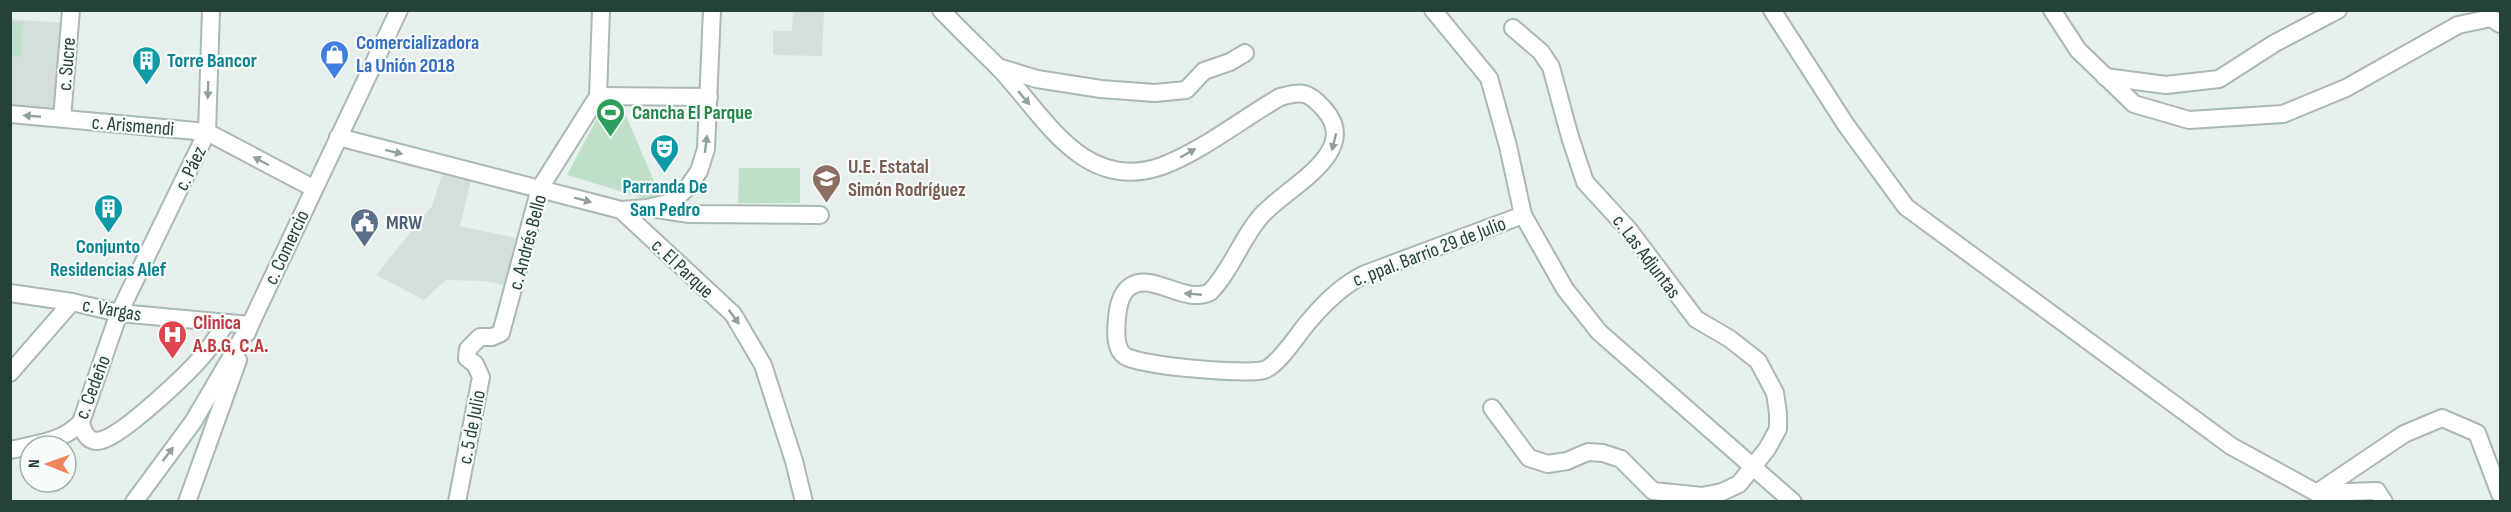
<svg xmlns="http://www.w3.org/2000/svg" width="2511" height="512" font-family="'Sofia Sans Condensed',sans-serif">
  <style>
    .built { fill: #d4dfda }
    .green { fill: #bfe0c8 }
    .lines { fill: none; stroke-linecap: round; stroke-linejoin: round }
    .street-casing { stroke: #a8b8b2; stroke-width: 20 }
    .street { stroke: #fff; stroke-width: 16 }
    .oneway { fill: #92a09c }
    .labels { text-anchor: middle; stroke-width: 4.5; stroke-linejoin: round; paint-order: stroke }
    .shop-label { font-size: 20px; font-weight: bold; fill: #366cbe; stroke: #f7fbf9; text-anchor: start }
    .culture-label { font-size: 20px; font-weight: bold; fill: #0d838f; stroke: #f7fbf9 }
    .street-label { font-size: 20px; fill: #24423a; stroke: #f7fbf9 }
    .leisure-label { font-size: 20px; font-weight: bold; fill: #27864d; stroke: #f7fbf9; text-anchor: start }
    .education-label { font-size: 20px; font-weight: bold; fill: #785e54; stroke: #f7fbf9; text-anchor: start }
    .service-label { font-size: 20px; font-weight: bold; fill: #4e5e75; stroke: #f7fbf9; text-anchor: start }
    .health-label { font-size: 20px; font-weight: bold; fill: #be3a42; stroke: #f7fbf9; text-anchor: start }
  </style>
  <rect width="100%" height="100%" fill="#e6efeb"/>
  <g class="built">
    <path d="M793,11H824L822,56L773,55V31H792Z"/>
    <path d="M10,19L61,23L56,107L53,110L11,109Z"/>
    <path d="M442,175L471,180L460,226L516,238L505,285L483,281L446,280L424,300L376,275L432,206Z"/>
  </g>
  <g class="green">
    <path d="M11,22H23L21,57L11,56Z"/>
    <path d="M621,104L660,195L649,200L567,175L602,109Z"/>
    <path d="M739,168H800V203H738Z"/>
  </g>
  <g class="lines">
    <defs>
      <g id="street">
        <path d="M941,10C960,30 980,49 999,68C1044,115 1083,194 1162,166C1202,151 1242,119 1280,97C1302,91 1308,91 1324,109C1363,153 1286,187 1261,216C1241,239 1231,271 1210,292C1186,305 1152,272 1131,286C1121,292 1118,306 1117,318C1116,329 1114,349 1125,356C1140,366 1246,375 1264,370C1279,365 1299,332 1310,320C1327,300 1343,285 1365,274L1523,215L1565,289L1599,332L1793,502"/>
        <path d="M1433,10L1489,78L1508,146L1523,215"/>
        <path d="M1772,10L1846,125L1906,207L2231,446L2317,493L2377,491L2384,502"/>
        <path d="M2052,10L2078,50L2134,104L2189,120L2283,114L2346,88L2458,25L2491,18L2500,24"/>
        <path d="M998,67L1037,79L1101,89L1155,93L1186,90L1204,71L1230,62L1245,53"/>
        <path d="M2105,77L2166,85L2219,79L2275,43L2338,10"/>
        <path d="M598,96L709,97"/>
        <path d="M10,114L207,132L313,188"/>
        <path d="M62,118L71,10"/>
        <path d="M338,137L621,210L733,314L763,365L794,461L804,502"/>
        <path d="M657,209L689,214L820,215"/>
        <path d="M621,210L647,208L672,202L688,187L699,171L706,149L712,10"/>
        <path d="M10,293L72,302L119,313L250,325L247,333"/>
        <path d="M10,373L72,302"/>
        <path d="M1492,408L1529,458L1548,464L1567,461L1588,452L1603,453L1621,459L1653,491L1702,496L1722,492L1739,484L1767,449L1778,429V413L1775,393L1758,361L1730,339L1696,319L1629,230L1585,182L1570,137L1551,67L1541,52L1513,28"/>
        <path d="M81,422C83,433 89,444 102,440C124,434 189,373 205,353C213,344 219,333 226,323"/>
        <path d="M10,450C36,444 63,442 81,422L119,313L207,132L211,10"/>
        <path d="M2318,492L2404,434L2442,418L2477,433L2500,494"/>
        <path d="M134,502L193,422L250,325L399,10"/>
        <path d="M187,502L238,360"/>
        <path d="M457,502L481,377L475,364L467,358L468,349L480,337H492L501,333L540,188L598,96L601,10"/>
      </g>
    </defs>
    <use href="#street" class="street-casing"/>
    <use href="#street" class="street"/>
  </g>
  <defs><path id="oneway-solid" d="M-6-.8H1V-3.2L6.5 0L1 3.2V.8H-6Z" transform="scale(1.5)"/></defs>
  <g class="oneway">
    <use href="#oneway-solid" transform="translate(208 90) rotate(92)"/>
    <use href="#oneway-solid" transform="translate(1024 98) rotate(50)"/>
    <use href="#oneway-solid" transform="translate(32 116) rotate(-175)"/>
    <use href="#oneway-solid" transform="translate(1334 142) rotate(104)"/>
    <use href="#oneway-solid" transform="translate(706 144) rotate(-83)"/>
    <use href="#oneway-solid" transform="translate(394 152) rotate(14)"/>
    <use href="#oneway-solid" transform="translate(1188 153) rotate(-30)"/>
    <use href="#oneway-solid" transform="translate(261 161) rotate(-152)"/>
    <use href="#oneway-solid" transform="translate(583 200) rotate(15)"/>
    <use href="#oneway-solid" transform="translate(1193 294) rotate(-175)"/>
    <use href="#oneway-solid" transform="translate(734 317) rotate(54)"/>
    <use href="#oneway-solid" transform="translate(168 454) rotate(-53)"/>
  </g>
  <defs>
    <symbol id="shop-pin" viewBox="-11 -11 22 30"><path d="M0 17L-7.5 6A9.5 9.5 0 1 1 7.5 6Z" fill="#3f7fe0" stroke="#f7fbf9"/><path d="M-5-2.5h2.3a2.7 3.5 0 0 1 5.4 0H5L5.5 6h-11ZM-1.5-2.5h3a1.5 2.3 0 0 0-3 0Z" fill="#fff"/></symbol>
    <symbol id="building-pin" viewBox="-11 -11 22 30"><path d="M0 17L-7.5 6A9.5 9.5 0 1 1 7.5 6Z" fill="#0f9aa8" stroke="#f7fbf9"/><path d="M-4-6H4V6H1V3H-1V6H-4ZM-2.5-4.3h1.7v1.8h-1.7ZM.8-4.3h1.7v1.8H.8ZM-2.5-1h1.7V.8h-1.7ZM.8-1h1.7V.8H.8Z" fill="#fff"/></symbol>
    <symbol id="stadium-pin" viewBox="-11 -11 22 30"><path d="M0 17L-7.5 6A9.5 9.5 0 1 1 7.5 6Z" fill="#2e9e5b" stroke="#f7fbf9"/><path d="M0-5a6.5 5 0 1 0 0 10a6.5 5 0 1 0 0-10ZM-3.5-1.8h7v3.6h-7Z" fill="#fff"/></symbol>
    <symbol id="theatre-pin" viewBox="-11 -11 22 30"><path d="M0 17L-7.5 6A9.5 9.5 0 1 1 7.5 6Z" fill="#0f9aa8" stroke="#f7fbf9"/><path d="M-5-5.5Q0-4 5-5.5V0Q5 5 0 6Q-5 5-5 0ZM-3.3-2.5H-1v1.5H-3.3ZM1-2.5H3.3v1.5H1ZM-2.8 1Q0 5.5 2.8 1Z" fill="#fff"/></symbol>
    <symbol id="school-pin" viewBox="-11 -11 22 30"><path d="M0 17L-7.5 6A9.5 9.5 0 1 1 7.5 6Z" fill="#8d6e63" stroke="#f7fbf9"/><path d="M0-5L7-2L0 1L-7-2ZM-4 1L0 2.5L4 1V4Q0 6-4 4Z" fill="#fff"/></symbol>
    <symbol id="civic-pin" viewBox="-11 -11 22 30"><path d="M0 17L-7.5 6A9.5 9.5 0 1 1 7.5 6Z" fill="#5c6f8a" stroke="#f7fbf9"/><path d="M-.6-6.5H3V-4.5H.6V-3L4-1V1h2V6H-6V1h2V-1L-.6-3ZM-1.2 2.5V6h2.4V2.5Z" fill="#fff"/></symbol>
    <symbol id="hospital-pin" viewBox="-11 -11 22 30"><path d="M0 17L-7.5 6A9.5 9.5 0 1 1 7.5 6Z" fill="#e0444e" stroke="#f7fbf9"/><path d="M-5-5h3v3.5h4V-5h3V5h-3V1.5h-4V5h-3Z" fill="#fff"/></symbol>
  </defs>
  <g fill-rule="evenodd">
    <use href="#shop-pin" x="318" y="38" width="33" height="45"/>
    <use href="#building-pin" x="130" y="44" width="33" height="45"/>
    <use href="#stadium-pin" x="594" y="96" width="33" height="45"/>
    <use href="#theatre-pin" x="648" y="132" width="33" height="45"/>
    <use href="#school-pin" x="810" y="162" width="33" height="45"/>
    <use href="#building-pin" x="92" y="192" width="33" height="45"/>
    <use href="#civic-pin" x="348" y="206" width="33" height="45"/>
    <use href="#hospital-pin" x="156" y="318" width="33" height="45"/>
  </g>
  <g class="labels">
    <g class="shop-label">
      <text x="356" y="49">Comercializadora<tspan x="356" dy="23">La Unión 2018</tspan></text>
    </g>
    <g class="culture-label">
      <text x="167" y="67" text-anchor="start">Torre Bancor</text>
      <text x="665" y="193">Parranda De<tspan x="665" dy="23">San Pedro</tspan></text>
      <text x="108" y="253">Conjunto<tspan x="108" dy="23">Residencias Alef</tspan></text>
    </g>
    <g class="street-label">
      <text transform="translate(66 64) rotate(-85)" y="7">c. Sucre</text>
      <text transform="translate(133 125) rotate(5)" y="7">c. Arismendi</text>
      <text transform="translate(190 168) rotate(-64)" y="7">c. Páez</text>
      <text transform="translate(527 242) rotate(-75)" y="7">c. Andrés Bello</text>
      <text transform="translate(286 247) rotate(-65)" y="7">c. Comercio</text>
      <text transform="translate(1429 251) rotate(-21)" y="7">c. ppal. Barrio 29 de Julio</text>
      <text transform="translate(1647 256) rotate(53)" y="7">c. Las Adjuntas</text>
      <text transform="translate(683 268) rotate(43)" y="7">c. El Parque</text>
      <text transform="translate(112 309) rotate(10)" y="7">c. Vargas</text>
      <text transform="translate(92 387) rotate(-69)" y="7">c. Cedeño</text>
      <text transform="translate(471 427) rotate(-79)" y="7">c. 5 de Julio</text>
    </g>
    <g class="leisure-label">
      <text x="632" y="119">Cancha El Parque</text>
    </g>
    <g class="education-label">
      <text x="848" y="173">U.E. Estatal<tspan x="848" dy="23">Simón Rodríguez</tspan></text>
    </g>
    <g class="service-label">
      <text x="386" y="229">MRW</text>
    </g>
    <g class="health-label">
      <text x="193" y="329">Clinica<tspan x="193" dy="23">A.B.G, C.A.</tspan></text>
    </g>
  </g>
  <rect width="2511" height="512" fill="none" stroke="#24423a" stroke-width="24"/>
  <g transform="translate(48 464) rotate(271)"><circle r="28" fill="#f7fbf9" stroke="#a3b1ad" stroke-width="1.5"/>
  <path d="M0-4.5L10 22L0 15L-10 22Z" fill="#f4845f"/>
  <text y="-9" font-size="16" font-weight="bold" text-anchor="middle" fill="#24423a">N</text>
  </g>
</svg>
